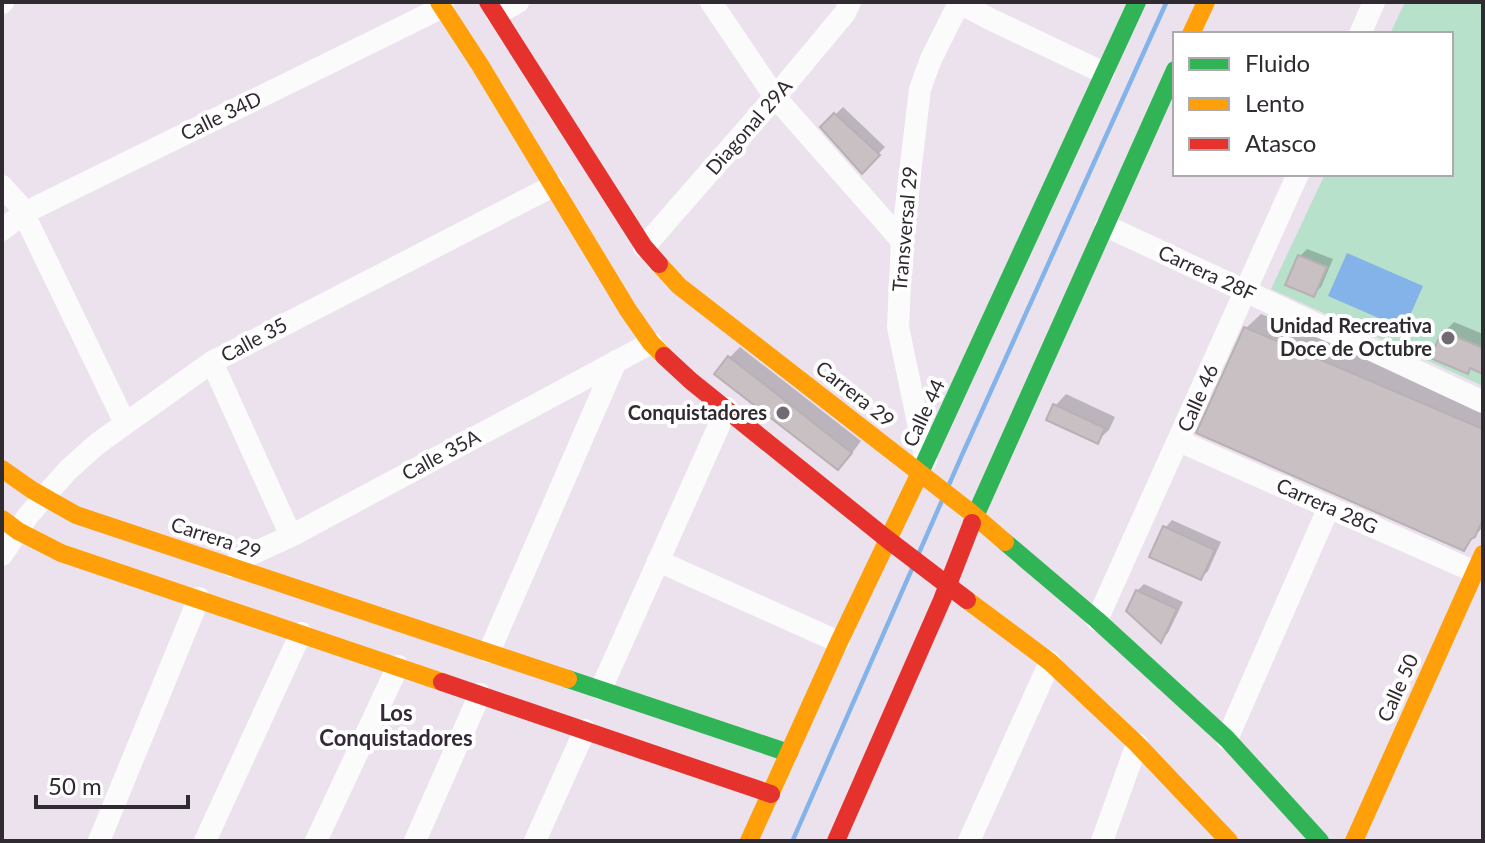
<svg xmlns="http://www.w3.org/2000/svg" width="1485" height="843" font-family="Lato,sans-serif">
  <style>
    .green { fill: #b8e1cc }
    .water { fill: #83b3e9 }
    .shadow { fill: #0003 }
    .building { fill: #c8c0c3; stroke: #b9b0b4; stroke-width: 2 }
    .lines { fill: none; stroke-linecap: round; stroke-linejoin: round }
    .street { stroke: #fcfbfc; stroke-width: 22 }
    .fast { stroke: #30b455; stroke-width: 18 }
    .slow { stroke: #ff9f0a; stroke-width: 18 }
    .jam { stroke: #e5322d; stroke-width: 18 }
    .poi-dot { fill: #716a73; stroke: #fff; stroke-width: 3 }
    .labels { text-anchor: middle; stroke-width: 8; stroke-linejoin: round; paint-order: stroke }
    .street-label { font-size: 20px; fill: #302a31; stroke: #fff }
    .poi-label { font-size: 20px; font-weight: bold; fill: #302a31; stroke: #fff; text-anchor: end }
    .neighbourhood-label { font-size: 22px; font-weight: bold; fill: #352938; stroke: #fff }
  </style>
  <rect width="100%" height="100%" fill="#ebe2ed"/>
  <path class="green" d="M1405,2H1483V386L1271,289L1325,174H1451V34H1390Z"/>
  <g class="water">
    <path d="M1164,2H1169L964,456L801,827L795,841H790L960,454Z"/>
    <path d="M1347,253L1423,286L1404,329L1328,296Z"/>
  </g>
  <g class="shadow">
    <path d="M843,107L885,147L862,171L823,127Z"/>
    <path d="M1307,249L1333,259L1321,287L1314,294L1300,256Z"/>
    <path d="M1261,314L1483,408V527L1463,549L1246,328Z"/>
    <path d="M1454,322L1483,334V372L1472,367L1468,372L1444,332Z"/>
    <path d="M740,347L861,441L849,457L729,358Z"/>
    <path d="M1066,394L1115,417L1109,430L1097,441L1055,406Z"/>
    <path d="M1172,520L1221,542L1208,571L1201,578L1165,528Z"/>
    <path d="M1144,584L1183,602L1168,633L1161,640L1137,591Z"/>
  </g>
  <g class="building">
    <path d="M834,113L880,155L862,174L820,127Z"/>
    <path d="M1298,255L1327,267L1314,297L1285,285Z"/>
    <path d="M1244,327L1483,429V519L1475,537L1471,539L1464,551L1196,433Z"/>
    <path d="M1442,331L1483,348V374L1470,368L1468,374L1430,358Z"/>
    <path d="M728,356L852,453L838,470L714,374Z"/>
    <path d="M1053,404L1105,428L1098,444L1046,420Z"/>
    <path d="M1163,526L1215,550L1201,580L1149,557Z"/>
    <path d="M1136,590L1177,609L1161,643L1126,611Z"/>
  </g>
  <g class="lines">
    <g class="street">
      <path d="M711,2L775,97L902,241"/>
      <path d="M958,2L990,19L1104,73"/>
      <path d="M2,3L3,2"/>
      <path d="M497,14L518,2"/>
      <path d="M1360,34L1374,2"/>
      <path d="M2,186L20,206L125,423"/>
      <path d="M1106,226L1483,402"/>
      <path d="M2,230L24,213L443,7"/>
      <path d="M644,247L775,97L845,13L850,2"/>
      <path d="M212,362L291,536"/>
      <path d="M1179,441L1475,572"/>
      <path d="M926,461L898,327L902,241L920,89L931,59L959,3"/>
      <path d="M2,555L27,517L44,497L68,470L97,444L212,362L553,186"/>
      <path d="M658,561L839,642"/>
      <path d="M231,566L245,557L291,536L651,343"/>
      <path d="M1097,620L1298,174"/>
      <path d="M489,652L616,361"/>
      <path d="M601,689L727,408"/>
      <path d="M1227,739L1329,507"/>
      <path d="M99,841L199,598"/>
      <path d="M205,841L301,633"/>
      <path d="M316,841L398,666"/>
      <path d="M415,841L480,694"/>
      <path d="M535,841L585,730"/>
      <path d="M969,841L1050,662"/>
      <path d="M1102,841L1137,744"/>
    </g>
    <g class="fast">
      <path d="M918,477L1137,2"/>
      <path d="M972,523L1175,70"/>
      <path d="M1005,542L1097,620L1227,739L1320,841"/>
      <path d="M568,679L789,753"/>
    </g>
    <g class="slow">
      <path d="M439,2L480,65L628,310L651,343L664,356"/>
      <path d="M1191,34L1206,2"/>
      <path d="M659,264L679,286L969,511L1005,542"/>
      <path d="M2,469L32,490L76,515L568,679"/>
      <path d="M2,519L18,531L61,553L442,682"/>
      <path d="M967,600L1050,662L1137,744L1229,841"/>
      <path d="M749,841L839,642L918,477"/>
      <path d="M1354,841L1483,554"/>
    </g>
    <g class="jam">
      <path d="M488,2L644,247L659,264"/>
      <path d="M664,356L691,381L887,539L967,600"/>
      <path d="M442,682L771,794"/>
      <path d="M836,841L942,600L972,523"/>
    </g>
  </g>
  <g class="poi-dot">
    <circle cx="1448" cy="338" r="8"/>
    <circle cx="783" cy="413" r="8"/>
  </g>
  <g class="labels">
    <g class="street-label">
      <text transform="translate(221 116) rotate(-26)" y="7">Calle 34D</text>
      <text transform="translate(749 127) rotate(-49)" y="7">Diagonal 29A</text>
      <text transform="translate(905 229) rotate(-85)" y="7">Transversal 29</text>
      <text transform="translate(1207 273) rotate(25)" y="7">Carrera 28F</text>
      <text transform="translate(254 340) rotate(-28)" y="7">Calle 35</text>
      <text transform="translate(855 394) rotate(38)" y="7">Carrera 29</text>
      <text transform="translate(1198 398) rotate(-66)" y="7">Calle 46</text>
      <text transform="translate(924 413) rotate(-65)" y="7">Calle 44</text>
      <text transform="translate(441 455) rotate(-28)" y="7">Calle 35A</text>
      <text transform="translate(1327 506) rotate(24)" y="7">Carrera 28G</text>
      <text transform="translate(216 538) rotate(18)" y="7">Carrera 29</text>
      <text transform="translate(1398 688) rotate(-66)" y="7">Calle 50</text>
    </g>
    <g class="poi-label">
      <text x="1432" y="333">Unidad Recreativa<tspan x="1432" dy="23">Doce de Octubre</tspan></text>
      <text x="767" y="420">Conquistadores</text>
    </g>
    <g class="neighbourhood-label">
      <text x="396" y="721">Los<tspan x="396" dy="25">Conquistadores</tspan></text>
    </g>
  </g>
  <rect width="1485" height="843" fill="none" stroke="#302a31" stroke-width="8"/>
  <rect x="1173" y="32" width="280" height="144" fill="#ffffff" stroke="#acaaad" stroke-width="2"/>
  <rect x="1189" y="58" width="40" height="12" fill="#30b455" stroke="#acaaad" stroke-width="2"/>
  <text x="1245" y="72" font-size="24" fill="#302a31">Fluido</text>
  <rect x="1189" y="98" width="40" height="12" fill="#ff9f0a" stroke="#acaaad" stroke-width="2"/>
  <text x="1245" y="112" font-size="24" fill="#302a31">Lento</text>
  <rect x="1189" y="138" width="40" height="12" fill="#e5322d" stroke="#acaaad" stroke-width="2"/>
  <text x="1245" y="152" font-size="24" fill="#302a31">Atasco</text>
  <path d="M36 795v12h152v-12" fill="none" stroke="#302a31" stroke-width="4"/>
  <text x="48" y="795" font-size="24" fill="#302a31" stroke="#ffffff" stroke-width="6" paint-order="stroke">50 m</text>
</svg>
